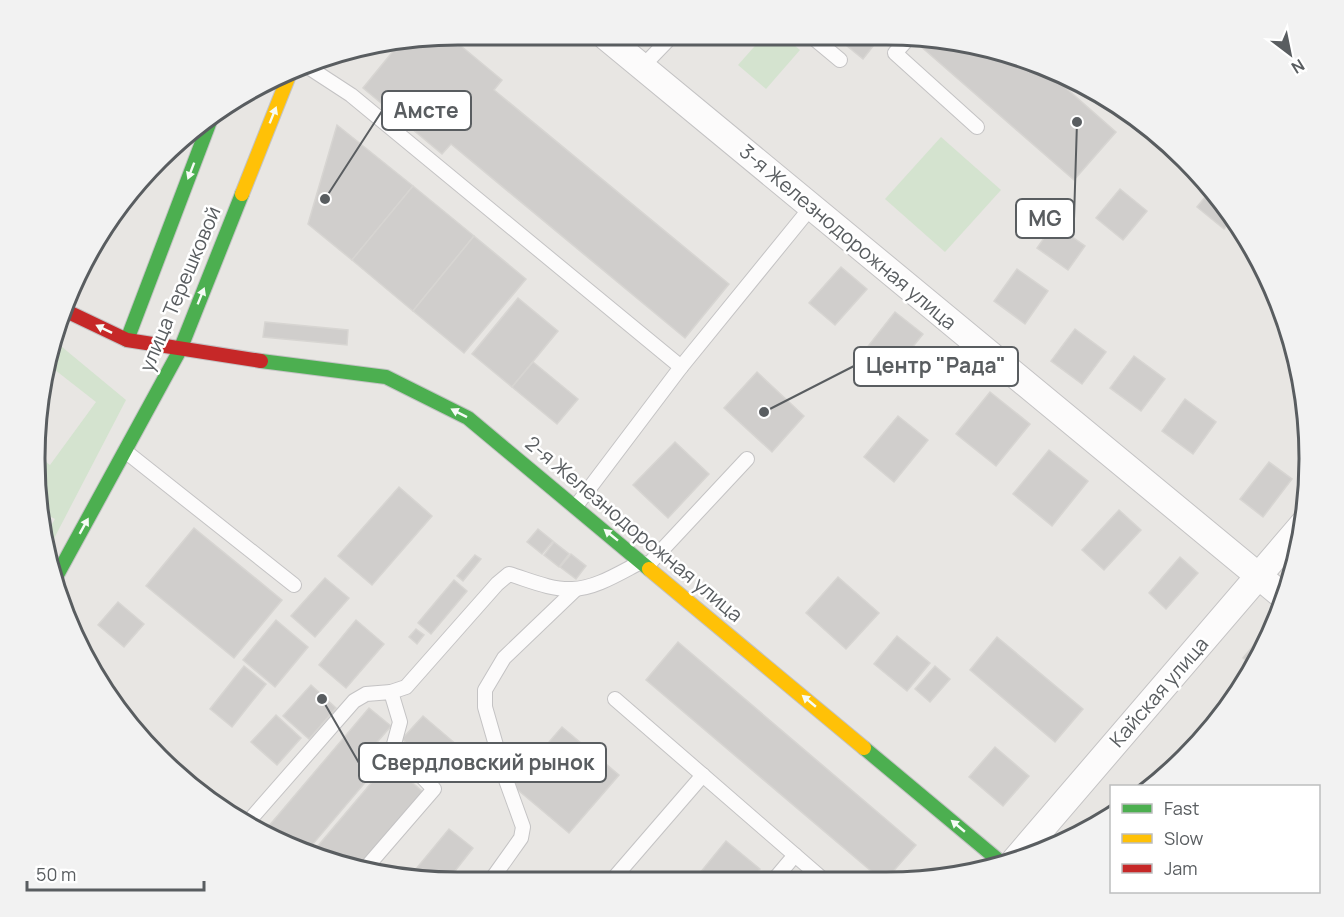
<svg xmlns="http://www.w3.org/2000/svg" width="1344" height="917" font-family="Manrope,sans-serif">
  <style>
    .green { fill: #d4e3cf }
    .building { fill: #d0cecc; stroke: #d7d5d2; stroke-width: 1.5 }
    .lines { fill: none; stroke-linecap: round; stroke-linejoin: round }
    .lane-casing { stroke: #c4c3c4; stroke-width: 16 }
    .street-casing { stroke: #c4c3c4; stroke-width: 28 }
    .fast-casing { stroke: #c3c3c4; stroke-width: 16 }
    .slow-casing { stroke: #c3c3c4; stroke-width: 16 }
    .jam-casing { stroke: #c3c3c4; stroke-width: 16 }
    .lane { stroke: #fcfbfb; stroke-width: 14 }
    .street { stroke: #fcfbfb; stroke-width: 26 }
    .fast { stroke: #4caf50; stroke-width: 14 }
    .slow { stroke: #ffc107; stroke-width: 14 }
    .jam { stroke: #c62828; stroke-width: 14 }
    .oneway { fill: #f6fbf6 }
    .labels { text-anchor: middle; stroke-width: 5; stroke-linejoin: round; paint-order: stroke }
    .street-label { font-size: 20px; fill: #595d60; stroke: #fff }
    .rim { fill: none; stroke: #595d60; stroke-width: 3 }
    .leader { fill: none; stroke: #595d60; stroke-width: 2 }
    .callout-dot { fill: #595d60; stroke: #fff; stroke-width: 2 }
    .callout { fill: #fff; stroke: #595d60; stroke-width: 2 }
    .callout-label { font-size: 21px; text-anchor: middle; font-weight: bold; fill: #595d60 }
  </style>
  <rect width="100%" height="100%" fill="#e8e6e3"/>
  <g class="green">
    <path d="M761,39L788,40L800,50L766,89L738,65Z"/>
    <path d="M941,137L1001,190L945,252L885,199Z"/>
    <path d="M56,342L126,400L47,552L43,539L55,519L41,512L37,455L50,465L96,402L50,366Z"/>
  </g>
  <g class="building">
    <path d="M449,36L502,80L494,90L729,284L685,338L451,144L442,154L363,88L399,44Z"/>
    <path d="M841,41H877L863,59Z"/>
    <path d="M920,42L968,43L1043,68L1116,132L1074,180L918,44Z"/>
    <path d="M337,125L413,186L352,260L308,224Z"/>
    <path d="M413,186L474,236L413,311L352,260Z"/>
    <path d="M1120,189L1147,211L1123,240L1096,218Z"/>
    <path d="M1211,190L1234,217L1224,229L1197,207Z"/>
    <path d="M1054,224L1085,246L1068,270L1037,248Z"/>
    <path d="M474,236L526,279L464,353L413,311Z"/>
    <path d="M841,267L867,289L835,325L809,303Z"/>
    <path d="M1017,269L1048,291L1025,324L994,301Z"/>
    <path d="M518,298L558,331L512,387L472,354Z"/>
    <path d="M895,312L923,334L886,380L858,359Z"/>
    <path d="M265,322L348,330L347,345L263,337Z"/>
    <path d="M1075,329L1106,352L1082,384L1051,361Z"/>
    <path d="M1134,356L1165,379L1141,411L1110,388Z"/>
    <path d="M533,362L578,399L557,424L512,387Z"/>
    <path d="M757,372L804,416L772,452L724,408Z"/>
    <path d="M990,392L1030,424L996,466L956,434Z"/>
    <path d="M1185,399L1216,422L1193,454L1162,431Z"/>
    <path d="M898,416L928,440L894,482L864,457Z"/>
    <path d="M675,442L709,474L668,518L633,485Z"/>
    <path d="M1049,450L1088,481L1052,526L1013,494Z"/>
    <path d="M1269,462L1292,479L1263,517L1240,499Z"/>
    <path d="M399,487L432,516L372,585L338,556Z"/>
    <path d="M1119,510L1141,530L1104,570L1082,550Z"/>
    <path d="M194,528L282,600L234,658L146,586Z"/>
    <path d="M538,529L553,541L542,554L527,542Z"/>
    <path d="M554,542L569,554L559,567L544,555Z"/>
    <path d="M571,554L586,566L576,579L560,567Z"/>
    <path d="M475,555L481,559L463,581L457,576Z"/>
    <path d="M1180,557L1198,573L1166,609L1149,593Z"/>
    <path d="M838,577L879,613L846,649L806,613Z"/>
    <path d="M325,578L349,598L315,637L291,616Z"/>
    <path d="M454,580L467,591L431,634L418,623Z"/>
    <path d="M118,602L144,624L124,647L98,625Z"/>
    <path d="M276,620L308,647L275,687L243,660Z"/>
    <path d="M356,620L384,644L346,688L319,665Z"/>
    <path d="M416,629L424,635L417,644L409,637Z"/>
    <path d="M1266,631L1270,634L1253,666L1243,658Z"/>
    <path d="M897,636L930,663L907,691L874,664Z"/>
    <path d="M997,637L1083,709L1055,742L970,670Z"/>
    <path d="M678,642L916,845L884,882L646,680Z"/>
    <path d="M244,666L266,684L232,727L210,709Z"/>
    <path d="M935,666L950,679L930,702L915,689Z"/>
    <path d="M311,685L336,708L309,739L283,716Z"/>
    <path d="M1243,685L1238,694L1223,712L1222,711Z"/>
    <path d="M369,708L391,726L372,748L385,759L307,851L271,839L263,833Z"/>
    <path d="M1219,714L1221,715L1198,743L1196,741Z"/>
    <path d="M276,715L301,738L277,765L251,742Z"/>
    <path d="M423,716L471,757L450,780L402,739Z"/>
    <path d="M562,727L619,775L569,833L512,785Z"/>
    <path d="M995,747L1029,776L1003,806L969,777Z"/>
    <path d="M389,762L423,792L358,868L312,853Z"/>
    <path d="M212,790L238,812L237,814L208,794Z"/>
    <path d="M449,829L473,848L451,876L411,875Z"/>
    <path d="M726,841L760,869L751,880L695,879Z"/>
  </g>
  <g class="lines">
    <defs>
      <g id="lane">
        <path d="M816,40L840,60"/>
        <path d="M905,42L895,53L977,127"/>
        <path d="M305,65L351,95L681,367"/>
        <path d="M642,67L670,38"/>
        <path d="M125,451L294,585"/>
        <path d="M576,506L681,367L812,206"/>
        <path d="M648,565L747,459"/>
        <path d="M391,692L406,687L497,584L509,574C529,580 551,590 572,589C595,589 621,572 641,562"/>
        <path d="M615,699L826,882"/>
        <path d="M248,822L354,701L366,694L391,692L400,722L394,744L399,753L434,789L364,870"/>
        <path d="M494,876L521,838L523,827L506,780L485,707V690L504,658L575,590"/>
        <path d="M614,878L703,775"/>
        <path d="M773,881L795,855"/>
      </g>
      <g id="street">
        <path d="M606,37L1284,597"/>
        <path d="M1015,860L1303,524"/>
      </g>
      <g id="fast">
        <path d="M127,340L212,116"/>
        <path d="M261,361L386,377L468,418L649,569"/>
        <path d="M56,577L180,350L242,194"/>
        <path d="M864,748L1003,864"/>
      </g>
      <g id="slow">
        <path d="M242,194L290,73"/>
        <path d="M649,569L864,748"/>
      </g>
      <path id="jam" d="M64,310L127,340L261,361"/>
    </defs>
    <use href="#lane" class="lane-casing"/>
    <use href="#street" class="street-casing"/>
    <use href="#fast" class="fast-casing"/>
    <use href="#slow" class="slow-casing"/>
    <use href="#jam" class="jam-casing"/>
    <use href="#lane" class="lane"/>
    <use href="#street" class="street"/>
    <use href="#fast" class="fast"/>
    <use href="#slow" class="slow"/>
    <use href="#jam" class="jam"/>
  </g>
  <defs><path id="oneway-solid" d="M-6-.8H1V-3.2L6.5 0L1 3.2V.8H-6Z" transform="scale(1.5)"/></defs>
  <g class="oneway">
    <use href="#oneway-solid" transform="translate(273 115) rotate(-68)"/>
    <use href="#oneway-solid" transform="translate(191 171) rotate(111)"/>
    <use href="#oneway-solid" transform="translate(201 296) rotate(-68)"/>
    <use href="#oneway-solid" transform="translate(104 329) rotate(-154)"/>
    <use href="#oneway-solid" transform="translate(459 413) rotate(-153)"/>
    <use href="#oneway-solid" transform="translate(84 526) rotate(-61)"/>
    <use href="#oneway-solid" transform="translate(611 535) rotate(-141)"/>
    <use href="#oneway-solid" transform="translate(809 701) rotate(-140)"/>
    <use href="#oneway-solid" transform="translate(958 826) rotate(-140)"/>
  </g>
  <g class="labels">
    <g class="street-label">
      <text transform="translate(848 237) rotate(40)" y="7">3-я Железнодорожная улица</text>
      <text transform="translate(180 289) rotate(-67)" y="7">улица Терешковой</text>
      <text transform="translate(634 529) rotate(40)" y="7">2-я Железнодорожная улица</text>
      <text transform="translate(1159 692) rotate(-49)" y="7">Кайская улица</text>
    </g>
  </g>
  <path d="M0 0H1344V917H0ZM458 45H886A413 413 0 0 1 1299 458V459A413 413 0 0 1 886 872H458A413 413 0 0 1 45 459V458A413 413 0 0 1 458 45Z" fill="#f2f2f2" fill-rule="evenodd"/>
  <path class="rim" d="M458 45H886A413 413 0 0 1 1299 458V459A413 413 0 0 1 886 872H458A413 413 0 0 1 45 459V458A413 413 0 0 1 458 45Z"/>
  <path class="leader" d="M325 199L382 111M1077 122L1074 219M764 412L854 366M322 699L359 763"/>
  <g class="callout-dot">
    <circle cx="325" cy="199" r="6"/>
    <circle cx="1077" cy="122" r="6"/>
    <circle cx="764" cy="412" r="6"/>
    <circle cx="322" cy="699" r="6"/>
  </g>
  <g class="callout">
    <rect x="382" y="91" width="89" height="39" rx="6"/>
    <rect x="1016" y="199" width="58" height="39" rx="6"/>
    <rect x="854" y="347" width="164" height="39" rx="6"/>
    <rect x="359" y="743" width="247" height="39" rx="6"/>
  </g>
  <g class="callout-label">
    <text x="426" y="118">Амсте</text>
    <text x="1045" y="226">MG</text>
    <text x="936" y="373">Центр "Рада"</text>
    <text x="483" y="770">Свердловский рынок</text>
  </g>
  <rect x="1110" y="785" width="210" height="108" fill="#ffffff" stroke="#bdbebf" stroke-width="1.5"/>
  <rect x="1122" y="804" width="30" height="9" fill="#4caf50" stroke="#bdbebf" stroke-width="1.5"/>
  <text x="1164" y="815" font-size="18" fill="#595d60">Fast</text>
  <rect x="1122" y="834" width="30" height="9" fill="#ffc107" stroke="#bdbebf" stroke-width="1.5"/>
  <text x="1164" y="845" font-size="18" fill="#595d60">Slow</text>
  <rect x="1122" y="864" width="30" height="9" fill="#c62828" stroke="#bdbebf" stroke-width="1.5"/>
  <text x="1164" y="875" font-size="18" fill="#595d60">Jam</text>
  <g transform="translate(1290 54) rotate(148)" stroke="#ffffff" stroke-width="4.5" paint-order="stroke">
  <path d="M0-4.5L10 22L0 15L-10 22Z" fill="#595d60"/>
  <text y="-9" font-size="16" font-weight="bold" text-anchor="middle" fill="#595d60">N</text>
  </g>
  <path d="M27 881v9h177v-9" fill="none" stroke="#595d60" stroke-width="3"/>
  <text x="36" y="881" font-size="18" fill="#595d60" stroke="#ffffff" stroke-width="4.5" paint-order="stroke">50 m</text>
</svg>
